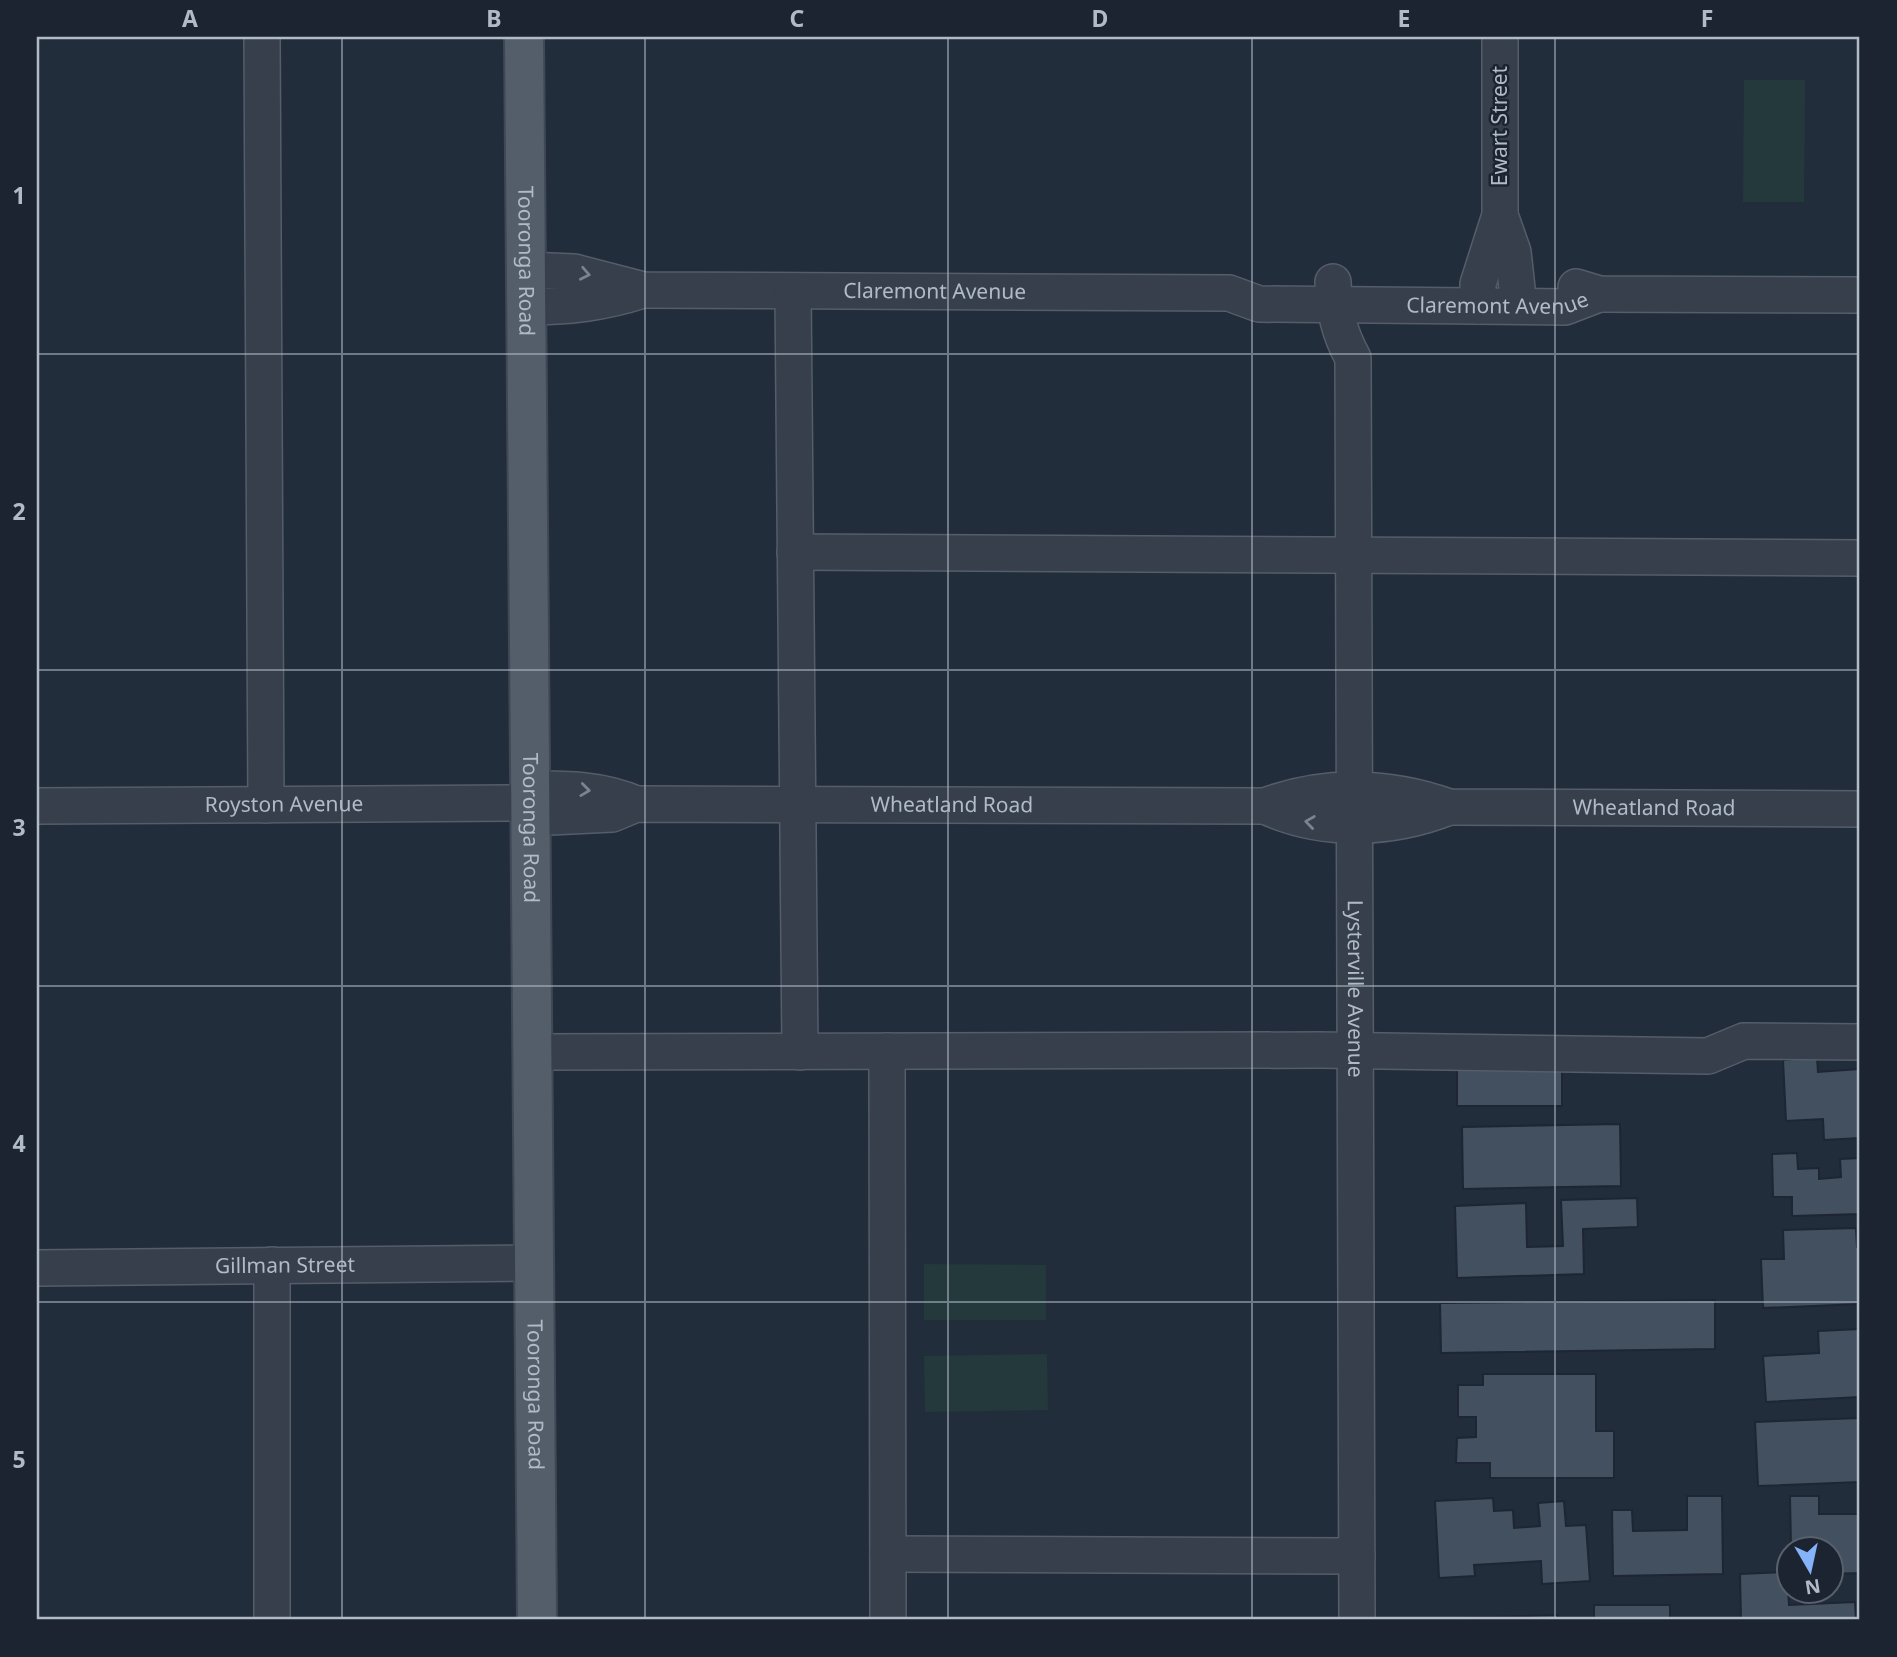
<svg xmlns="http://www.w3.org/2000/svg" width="1897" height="1657" font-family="'Noto Sans',sans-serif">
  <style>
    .green { fill: #24393c }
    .building { fill: #435060; stroke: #1d2632; stroke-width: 2 }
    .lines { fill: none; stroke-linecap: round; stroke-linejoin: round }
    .minor-casing { stroke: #545d69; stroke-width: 38 }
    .major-casing { stroke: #3f4854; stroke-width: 42 }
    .minor { stroke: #363f4b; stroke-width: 35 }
    .major { stroke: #545e6b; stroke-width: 38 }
    .oneway { stroke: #7a838f }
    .grid { fill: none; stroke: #b1bac7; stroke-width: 2; stroke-opacity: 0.55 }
    .labels { text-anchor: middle; stroke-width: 5; stroke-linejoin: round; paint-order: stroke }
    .street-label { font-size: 21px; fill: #b1bac7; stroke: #1b2430 }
    .neatline { fill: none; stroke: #b1bac7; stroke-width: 2.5 }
    .grid-label { font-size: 23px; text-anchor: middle; font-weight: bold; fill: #b1bac7 }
  </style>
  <rect width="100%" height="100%" fill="#222d3b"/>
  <g class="green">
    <path d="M1744,80H1805L1804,202H1743Z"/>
    <path d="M924,1264L1046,1265V1320H924Z"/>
    <path d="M1047,1354L1048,1410L925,1412L924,1356Z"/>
  </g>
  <g class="building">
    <path d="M1817,1057L1818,1072L1860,1069V1138L1824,1140L1823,1119L1786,1121L1783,1060Z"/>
    <rect x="1457" y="1060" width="105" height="46"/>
    <path d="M1620,1124L1621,1186L1463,1189L1462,1127Z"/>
    <path d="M1797,1153L1798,1169L1819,1168V1179L1841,1177L1840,1159L1860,1158V1214L1792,1216V1197H1773L1772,1154Z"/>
    <path d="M1637,1198L1638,1227L1583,1229L1584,1274L1457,1278L1455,1206L1526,1203L1527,1247L1563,1246L1561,1200Z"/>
    <path d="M1856,1228L1857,1247H1860V1304L1763,1308L1761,1259H1784L1783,1230Z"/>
    <path d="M1715,1300V1349L1441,1353L1440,1303Z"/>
    <path d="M1860,1329V1397L1766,1402L1763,1356L1819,1353L1818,1331Z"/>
    <path d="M1483,1374H1596V1431H1614V1478H1490V1463H1456L1457,1438L1476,1437V1417H1458V1385H1483Z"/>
    <path d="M1860,1418V1482L1758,1486L1755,1422Z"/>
    <path d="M1687,1496H1722L1723,1574L1613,1576L1612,1510H1632L1633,1531L1687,1530Z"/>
    <path d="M1790,1496H1819V1514H1860V1573L1830,1574V1548H1791Z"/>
    <path d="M1493,1498L1494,1511L1513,1510L1514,1528L1540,1526L1538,1503L1564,1501L1566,1526L1586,1525L1590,1581L1542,1584L1541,1561L1474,1565L1475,1576L1439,1578L1435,1501Z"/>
    <path d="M1787,1572L1789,1605L1855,1602L1856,1620H1741L1740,1574Z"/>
    <rect x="1594" y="1605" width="76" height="15"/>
    <path d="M1558,1615V1620H1420V1619Z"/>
  </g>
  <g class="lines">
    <defs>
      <g id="minor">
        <path d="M262,37L266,805"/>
        <path d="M1500,215L1513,252L1519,306"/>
        <path id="s1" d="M526,270L574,272L643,290L1229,293L1259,304L1565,307L1599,294"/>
        <path id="s2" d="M1333,282C1334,310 1339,333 1353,358L1357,1620"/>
        <path d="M1576,287L1599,294L1860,295"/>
        <path d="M793,291L800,1052"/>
        <path d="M1478,306V284L1500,215V37"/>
        <path d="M526,307C568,307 603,303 643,290"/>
        <path d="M795,552L1860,558"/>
        <path d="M530,789C568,789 602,789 636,804"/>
        <path id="s3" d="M37,806L530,803"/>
        <path d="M1265,806C1323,833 1391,830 1449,807"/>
        <path id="s4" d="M530,818L612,814L636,804L1265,806C1325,783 1390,786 1449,807L1860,809"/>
        <path d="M887,1051L888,1620"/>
        <path d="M532,1052L1320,1050L1708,1056L1744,1041L1860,1042"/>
        <path d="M272,1265V1620"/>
        <path id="s5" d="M37,1268L534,1263"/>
        <path d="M888,1554L1357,1556"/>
      </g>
      <g id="major">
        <path id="s6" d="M524,37L537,1620"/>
      </g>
    </defs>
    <use href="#minor" class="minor-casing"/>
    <use href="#major" class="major-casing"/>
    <use href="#minor" class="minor"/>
    <use href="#major" class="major"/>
  </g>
  <defs><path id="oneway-chevron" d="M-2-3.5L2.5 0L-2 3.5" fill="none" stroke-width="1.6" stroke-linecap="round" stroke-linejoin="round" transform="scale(1.75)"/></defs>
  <g class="oneway">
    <use href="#oneway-chevron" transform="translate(585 274) rotate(11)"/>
    <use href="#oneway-chevron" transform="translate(585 790) rotate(7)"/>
    <use href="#oneway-chevron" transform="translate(1310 822) rotate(-172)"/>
  </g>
  <path class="grid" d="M342,37V1620M645,37V1620M948,37V1620M1252,37V1620M1555,37V1620M37,354H1860M37,670H1860M37,986H1860M37,1302H1860"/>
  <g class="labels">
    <g class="street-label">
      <text transform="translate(1500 126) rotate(-90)" y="7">Ewart Street</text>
      <text dy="7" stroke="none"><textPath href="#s6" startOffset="224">Tooronga Road</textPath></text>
      <text dy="7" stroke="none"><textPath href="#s1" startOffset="411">Claremont Avenue</textPath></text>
      <text dy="7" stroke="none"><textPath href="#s1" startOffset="976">Claremont Avenue</textPath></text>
      <text dy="7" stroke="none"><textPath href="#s3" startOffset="247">Royston Avenue</textPath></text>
      <text dy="7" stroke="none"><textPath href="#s4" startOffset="424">Wheatland Road</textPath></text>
      <text dy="7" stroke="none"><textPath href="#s4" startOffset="1130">Wheatland Road</textPath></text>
      <text dy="7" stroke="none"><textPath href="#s6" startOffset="791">Tooronga Road</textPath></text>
      <text dy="7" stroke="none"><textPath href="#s2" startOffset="710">Lysterville Avenue</textPath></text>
      <text dy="7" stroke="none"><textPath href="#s5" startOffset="248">Gillman Street</textPath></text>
      <text dy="7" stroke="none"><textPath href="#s6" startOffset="1358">Tooronga Road</textPath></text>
    </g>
  </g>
  <rect width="1897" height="1657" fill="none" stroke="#1b2430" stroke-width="77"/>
  <g transform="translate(1810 1570) rotate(171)"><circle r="33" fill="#1b2430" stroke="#57606c" stroke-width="2"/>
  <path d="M0-5L12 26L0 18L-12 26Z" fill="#85b2f8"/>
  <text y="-10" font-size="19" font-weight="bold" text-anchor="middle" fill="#b1bac7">N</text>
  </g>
  <rect x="38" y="38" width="1820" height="1580" class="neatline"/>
  <g class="grid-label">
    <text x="190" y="27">A</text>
    <text x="494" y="27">B</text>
    <text x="797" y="27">C</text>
    <text x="1100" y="27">D</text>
    <text x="1404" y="27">E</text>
    <text x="1707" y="27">F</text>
    <text x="19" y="204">1</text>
    <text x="19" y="520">2</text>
    <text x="19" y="836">3</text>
    <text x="19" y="1152">4</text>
    <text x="19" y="1468">5</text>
  </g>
</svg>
